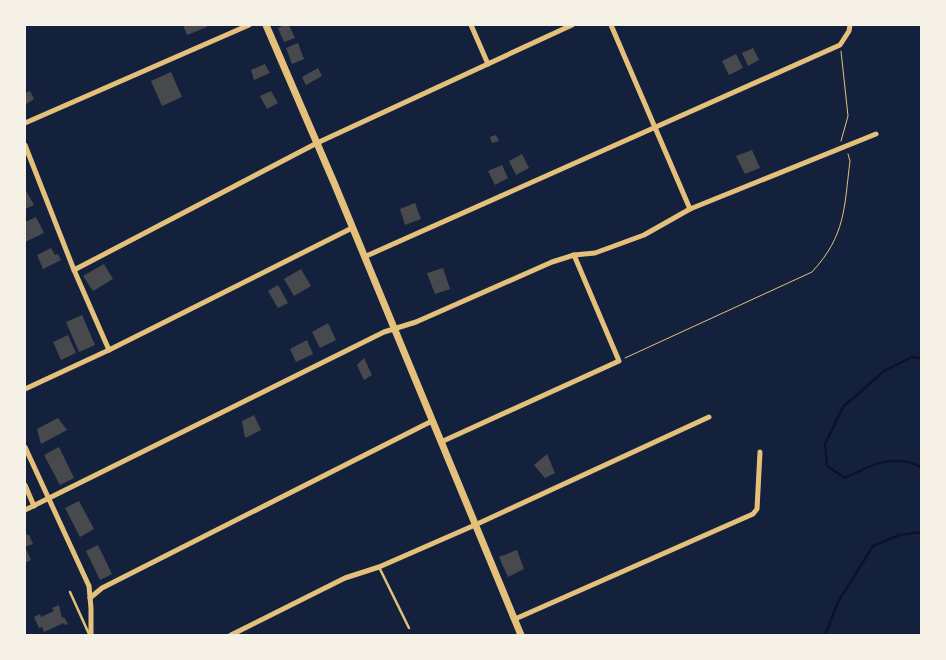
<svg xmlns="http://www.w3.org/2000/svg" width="946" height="660" font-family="Signika,sans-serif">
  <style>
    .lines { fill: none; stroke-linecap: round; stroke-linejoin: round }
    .stream { stroke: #0b132b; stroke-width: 2.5 }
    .building { fill: #48494c }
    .path { stroke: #e5c07b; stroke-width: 1 }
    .service { stroke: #e5c07b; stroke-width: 2.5 }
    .minor { stroke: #e5c07b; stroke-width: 5 }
    .tertiary { stroke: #e5c07b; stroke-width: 7 }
  </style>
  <rect width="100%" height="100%" fill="#14213d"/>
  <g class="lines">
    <g class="stream">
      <path d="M921,358L912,357L884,371L843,407L825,444L827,466L845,478C870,465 894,453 921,467"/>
      <path d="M825,635L838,602L873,546L899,535L921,532"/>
    </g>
  </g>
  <g class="building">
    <path d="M183,25H206L207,27L187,35Z"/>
    <path d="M285,25H289L295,38L284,42L278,28Z"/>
    <path d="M298,43L304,59L292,64L286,48Z"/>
    <path d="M753,48L759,60L748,66L742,53Z"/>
    <path d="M736,54L743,68L729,75L722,61Z"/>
    <path d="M265,64L270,73L254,80L251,70Z"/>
    <path d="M318,68L322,76L306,85L302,77Z"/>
    <path d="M171,72L182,97L162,106L151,81Z"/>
    <path d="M30,91L34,99L25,105V93Z"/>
    <path d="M271,91L278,103L267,109L260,96Z"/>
    <path d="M496,135L499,141L492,143L490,137Z"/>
    <path d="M752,150L760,168L745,174L736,156Z"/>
    <path d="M522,154L529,168L516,175L509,161Z"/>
    <path d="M502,165L508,178L495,185L488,171Z"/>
    <path d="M25,189L34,205L25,209Z"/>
    <path d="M415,203L421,219L405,225L400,209Z"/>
    <path d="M36,217L44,233L25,242V222Z"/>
    <path d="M51,248L55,255L58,254L61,260L43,269L37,255Z"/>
    <path d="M104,264L113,279L93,291L83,276Z"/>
    <path d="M443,268L450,289L435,294L427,273Z"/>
    <path d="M301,269L311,286L294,296L284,279Z"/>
    <path d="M278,285L288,303L278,308L268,291Z"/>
    <path d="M82,315L95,345L79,352L66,322Z"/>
    <path d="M328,323L336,340L320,348L312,332Z"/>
    <path d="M68,335L76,353L61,360L53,342Z"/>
    <path d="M307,340L313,354L296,362L290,349Z"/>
    <path d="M364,358L372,375L364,380L357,365Z"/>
    <path d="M254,415L261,430L245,438L242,421Z"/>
    <path d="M58,418L67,430L41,444L37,429Z"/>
    <path d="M59,447L74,478L60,485L44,455Z"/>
    <path d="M547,454L555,473L545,478L534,465Z"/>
    <path d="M79,501L94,529L80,537L65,508Z"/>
    <path d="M25,534L29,535L33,544L25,547L31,560L25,563Z"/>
    <path d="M98,545L112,574L100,580L86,551Z"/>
    <path d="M517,550L524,569L508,577L499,557Z"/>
    <path d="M59,605L62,618L64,617L68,624L65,625L64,623L44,632L42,627L39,628L34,617L40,614L41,617L54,611L52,608Z"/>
  </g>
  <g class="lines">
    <g class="path">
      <path d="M841,141L848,116L841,51"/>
      <path d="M625,358L812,272C846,235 844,208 850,161L848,154"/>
    </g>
    <g class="service">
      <path d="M379,567L409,628"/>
      <path d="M70,592L89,634"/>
    </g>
    <g class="minor">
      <path d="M471,25L488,64"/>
      <path d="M611,25L690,209"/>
      <path d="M25,123L249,25"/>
      <path d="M25,145L74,270L109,350"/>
      <path d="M364,257L840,45L849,31L850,25"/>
      <path d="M74,270L317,143L572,25"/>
      <path d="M25,389L109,350L352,228"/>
      <path d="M441,442L619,361L574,255"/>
      <path d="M25,447L89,586L91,608V635"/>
      <path d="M25,485L34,506"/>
      <path d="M25,510L384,332L416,322L552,262L574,255L595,253L644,235L690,209L876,134"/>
      <path d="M90,598L102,588L432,421"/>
      <path d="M515,619L753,514L757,509L760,452"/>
      <path d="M231,635L345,578L379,567L475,525L709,417"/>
    </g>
    <path class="tertiary" d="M266,25L335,185L521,635"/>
  </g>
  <rect width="946" height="660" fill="none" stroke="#f6f1e7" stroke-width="52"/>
</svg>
